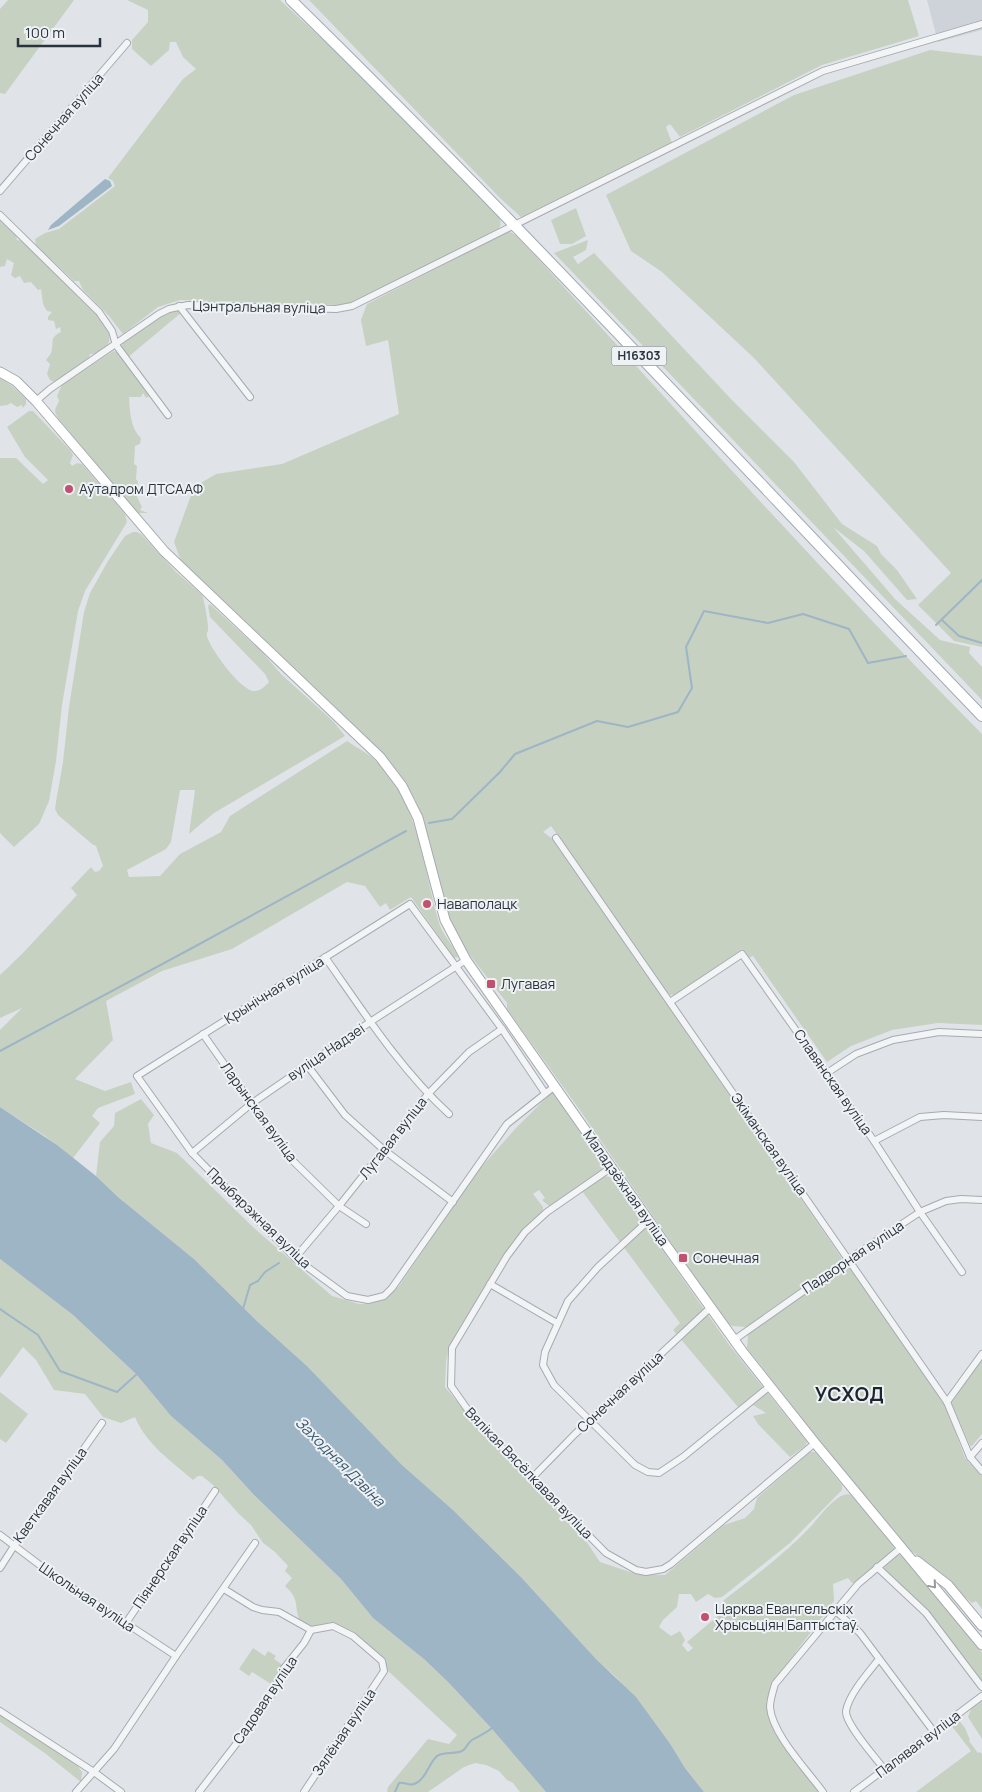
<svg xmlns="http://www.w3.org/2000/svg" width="982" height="1792" font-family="Manrope,sans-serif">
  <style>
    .built { fill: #ced3d9 }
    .green { fill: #c7d1c2 }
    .water { fill: #9eb5c5 }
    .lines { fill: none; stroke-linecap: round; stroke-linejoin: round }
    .stream { stroke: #9eb5c5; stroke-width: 2 }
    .street-casing { stroke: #a6abb1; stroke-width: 8 }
    .secondary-casing { stroke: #a6abb1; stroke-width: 11 }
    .primary-casing { stroke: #a0aab2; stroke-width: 12 }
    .street { stroke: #f2f4f6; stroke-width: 6 }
    .secondary { stroke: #fff; stroke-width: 9 }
    .primary { stroke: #fff; stroke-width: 10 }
    .oneway { stroke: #94999e }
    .poi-dot { fill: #c2506f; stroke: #eff2f5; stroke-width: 2 }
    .labels { text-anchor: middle; stroke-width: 4; stroke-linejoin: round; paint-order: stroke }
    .shield { fill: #eff2f5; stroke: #656c74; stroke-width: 1 }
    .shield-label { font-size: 12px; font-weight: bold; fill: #2a333d }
    .street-label { font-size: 14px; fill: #2a333d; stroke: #eff2f5 }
    .poi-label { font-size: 14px; fill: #2a333d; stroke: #eff2f5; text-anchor: start }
    .water-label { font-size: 15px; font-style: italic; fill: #38576e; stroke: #eff2f5 }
    .district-label { font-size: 19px; font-weight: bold; letter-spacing: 1px; fill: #1c252e; stroke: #eff2f5 }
  </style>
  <rect width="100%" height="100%" fill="#e0e4e8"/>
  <path class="built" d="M927,0H982V30L938,42Z"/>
  <g class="green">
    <path d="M8,0H74L5,94L0,93V9Z"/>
    <path d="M127,0H280L359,73L480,197L499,217C501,222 502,226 497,230L352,302L343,305L180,300L158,307L123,334L109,316L83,290L79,281H74L36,245L35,239L45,233L59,229L115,186L113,181L108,178L183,79L196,69L183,57L176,42H170L169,50L151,66L132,49V40L148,22V10Z"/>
    <path d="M309,0H908L919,36L822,65L680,137L670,124L666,127L672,143L522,218L500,198Z"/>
    <path d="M930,50L982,56V647L954,641L918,605L951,573L754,358L662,272L631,251L606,195L794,95Z"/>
    <path d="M576,208L586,236L572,244H560L551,220Z"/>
    <path d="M0,220L16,235L17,240L22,241C37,255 51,268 65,282C76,293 126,333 104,348C99,352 96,354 90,354L88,360L54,382L50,380L47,374L50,364L46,360C48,357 50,355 51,353C55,343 48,338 61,332L60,327L56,329L54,321L48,320V317L52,312L47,311L43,304L41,289L38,290L31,282L24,283L20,276L15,278L11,275L14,263L7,259L5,266L0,267Z"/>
    <path d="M510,232L517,236C671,403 822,573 982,734V1025L938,1023L892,1030L851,1046L827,1062L753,956L748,958L742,949L675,995H670L667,992L551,826L543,832L553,839L841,1257V1262L746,1327L732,1326L726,1322L579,1109L507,1009V1003L455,936L441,897L430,842L415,799L383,754L361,733L182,564L174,542L194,487L216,474L282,464L399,414L388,340L366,346L361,320L367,304L503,234Z"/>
    <path d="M588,240L586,250L573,257L578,264L594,253L732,400L794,462L842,524L877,546L881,554L897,570L917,599L907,600L864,551L833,527L895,599L940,640L970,647L969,653L982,667V700L554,253Z"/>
    <path d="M179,309L182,312L127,358L121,348L124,341L160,316Z"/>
    <path d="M113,351L118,352L151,395L146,398L143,393L141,397H129C130,410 130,428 141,438L140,444L135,446L134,464L137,466L136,479L138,482L137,497L142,507L140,510L148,513H138L128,502L58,418C52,408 57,409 59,400L57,396L62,385Z"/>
    <path d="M0,378L11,385L26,399V404L23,408L22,405L17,407L11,403L7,405L0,406Z"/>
    <path d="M29,411H33L70,450L73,455L70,463L72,466L77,463L82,464L125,514L127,522L85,591L78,611L62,705L56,761L49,801L39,824L14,847L0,833V458H16L43,484L48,480L25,457L7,427Z"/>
    <path d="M133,532H137L142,535L176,572L202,595C204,598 209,626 208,629C208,635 206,630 207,636C210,649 240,689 253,691C260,692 265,686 269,682L265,674L210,617L208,606L210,604L262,652L281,674L334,722L345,736L214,813L189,834L195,790H180L171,842L166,849L127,870L129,877L160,876L180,854L221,832L230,816L347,741C357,748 370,754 378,763C420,806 423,868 439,923C443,935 453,945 458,957L454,958L411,897L390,910L386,903L380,907L365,886L347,882L232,949L162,971L106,1001L113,1040L75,1079L105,1091L131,1082L135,1094L98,1108L92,1116L100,1123L73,1158L45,1136L0,1107V1030L22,1008L0,1018V975L22,954L77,895L71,888L91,867L95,872L99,871L103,866L96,846L92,844L58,815L55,809L56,802L63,762L69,707L84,612L90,593L108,561L125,536Z"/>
    <path d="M553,1092L601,1163L603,1168L600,1172L549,1206L542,1200L545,1198L539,1190L533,1194L543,1207V1211L522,1232L449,1347L446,1361L445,1387L473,1421L586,1541L600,1562L636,1574L665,1575L724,1525L745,1518L754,1509L757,1498L810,1452H815L842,1485V1490L790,1543L722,1597L715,1598L708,1594L696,1602L691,1594H679L677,1607L663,1620L659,1627L671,1636L680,1631L685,1640L682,1645L688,1652L693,1648L687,1642L726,1609L723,1606L724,1600C755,1576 786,1553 813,1524C820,1516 839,1490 851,1495L893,1545L894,1549L855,1583H852L848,1578L833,1584L834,1601L772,1684V1725L819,1792H704L685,1768L671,1745L618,1679L596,1659L520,1576L453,1510L402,1465L307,1366L258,1322L194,1259L118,1197L96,1176L100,1142L114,1126L115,1113L141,1099L154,1115L148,1124L151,1143L177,1153L254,1228L332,1296L359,1304H369L385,1299L399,1286L477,1172L516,1128L548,1096L546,1094Z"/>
    <path d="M604,1176L610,1177L613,1180L730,1346L807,1442L805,1446L790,1457L758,1424L753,1416L766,1413L753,1405L743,1413L673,1330L680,1323L582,1191Z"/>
    <path d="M0,1259L73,1315L136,1374L171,1416L222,1460L254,1495L341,1579L373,1618L425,1660L448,1682L492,1729L546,1792H520L513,1783L507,1780L499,1771L486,1765L475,1763L464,1767L428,1792H387L388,1787L428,1739L449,1744L457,1735L387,1670L385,1661L355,1633L332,1622L313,1626L300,1621C293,1604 301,1601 285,1586L292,1578L285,1571L288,1566L275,1552L263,1543L251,1525L238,1513L213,1485L202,1476H198L193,1480C172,1462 146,1444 135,1417L121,1423L103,1417L85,1394L54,1390L36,1360L23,1347L0,1378Z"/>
    <path d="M848,1266L851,1268L945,1404L965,1458L982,1476V1609L976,1601L972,1603L961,1594L949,1579L910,1550L836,1461L747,1348L748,1334L844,1267Z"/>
    <path d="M982,1359V1434L972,1446H970L951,1402Z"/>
    <path d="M0,1392L28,1414L6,1443L0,1439Z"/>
    <path d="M897,1555H903L982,1653V1682C951,1641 924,1603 884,1570L885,1565Z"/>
    <path d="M253,1648L265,1656L268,1651L276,1656L274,1659L283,1665L274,1686L252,1672L249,1676L239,1669Z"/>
    <path d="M982,1701V1739L968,1717L971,1709Z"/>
    <path d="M0,1714L77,1765L82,1772L81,1782L46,1754L0,1722Z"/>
    <path d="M958,1719L965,1728L970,1740L969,1741L978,1753L980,1752L982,1754V1792H916L971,1751L951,1725Z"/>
  </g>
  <g class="water">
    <path d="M105,179L110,181L112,186L59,226L48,230L51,225Z"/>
    <path d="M0,1107L57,1145L96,1176L118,1197L194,1259L258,1322L307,1366L402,1465L453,1510L520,1576L596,1659L636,1697L671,1745L685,1768L704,1792H546L492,1729L448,1682L425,1660L373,1618L341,1579L254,1495L222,1460L171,1416L136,1374L73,1315L0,1259Z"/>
  </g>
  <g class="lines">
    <g class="stream">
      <path d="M942,620L959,636L982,643"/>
      <path d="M936,625L982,580"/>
      <path d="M429,823L452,819L500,772L515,754L597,721L628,727L678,712L692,688L686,647L704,611L768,623L803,614L849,629L868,663L906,656"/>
      <path d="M0,1051L194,947L406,831"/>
      <path d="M0,1309L38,1335L60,1371L117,1392L138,1373"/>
      <path d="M243,1309L250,1285L258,1281L265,1272L279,1263"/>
      <path d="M395,1792L399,1783C405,1782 409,1786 414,1784C427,1780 430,1758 439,1755C446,1752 455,1754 462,1751C467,1749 467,1743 472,1740C479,1736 486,1733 492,1728"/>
    </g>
    <defs>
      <g id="street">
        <path d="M0,191L127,43"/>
        <path d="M0,215L99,312L112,331L116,345L168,415"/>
        <path d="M179,306L250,397"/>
        <path d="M36,401L50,389L159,314L169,309L188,305L336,309L352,306L823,71L982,24"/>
        <path d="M556,838L947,1402L970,1457"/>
        <path d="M325,957C363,1011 400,1069 449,1114"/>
        <path d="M670,1002L742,954L874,1141L920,1212L962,1272"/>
        <path d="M203,1034L290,1158L339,1206L366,1224"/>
        <path d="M307,1065L345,1115L384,1150L453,1202"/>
        <path d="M827,1073L856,1054L893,1040L939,1032L982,1034"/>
        <path d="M545,1093L502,1029L410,904L137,1076L192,1153L295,1258L347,1296L368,1300L384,1296L392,1288L507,1124L555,1086"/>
        <path d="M874,1141L920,1117L944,1115L982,1117"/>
        <path d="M192,1153L251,1104L370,1022L466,960"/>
        <path d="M612,1167L547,1212L525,1232L507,1256L452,1348L451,1386L475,1420L606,1553L636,1570L646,1572L663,1569L671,1564L815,1443"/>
        <path d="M648,1221L598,1267L568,1301L545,1352L543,1365L554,1385L635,1465L648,1472L659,1473L683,1457L770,1386"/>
        <path d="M295,1258L339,1206L428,1094L469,1052L502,1029"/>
        <path d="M490,1284L557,1323"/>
        <path d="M734,1340L849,1259L920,1212L946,1201L961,1199L982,1200"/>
        <path d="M947,1402L982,1354"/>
        <path d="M982,1443L970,1457L982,1471"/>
        <path d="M532,1478L575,1434L710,1308"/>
        <path d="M0,1535L57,1578L176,1656"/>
        <path d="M877,1567L926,1613L982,1687"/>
        <path d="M0,1568L14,1546L52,1494L102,1423"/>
        <path d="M224,1589L253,1607L262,1610L279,1612L311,1630L333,1626L353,1636L382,1661L384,1671L304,1792"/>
        <path d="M836,1611L860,1633L934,1732"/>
        <path d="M126,1623L215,1491"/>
        <path d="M879,1659C868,1673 849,1694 846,1711C845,1724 876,1758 884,1769"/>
        <path d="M0,1711L94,1772L121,1792"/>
        <path d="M76,1792L114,1749L176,1656L255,1543"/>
        <path d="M199,1792L250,1726L272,1694L284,1668L304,1643L311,1630"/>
        <path d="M823,1792C807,1770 772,1734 770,1707C770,1700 773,1691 775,1684L858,1584L902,1547"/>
        <path d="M854,1792L982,1696"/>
      </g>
      <g id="secondary">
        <path d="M0,372L16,381L36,401L164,551L380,757L402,786L418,818L445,920L466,960L668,1248L742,1351L815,1443L982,1645"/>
        <path d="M917,1561L948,1585L982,1626"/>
      </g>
      <path id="primary" d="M291,0C528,232 752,477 982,716"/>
    </defs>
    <use href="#street" class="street-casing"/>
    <use href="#secondary" class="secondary-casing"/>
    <use href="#primary" class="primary-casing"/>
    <use href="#street" class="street"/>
    <use href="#secondary" class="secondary"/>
    <use href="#primary" class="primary"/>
  </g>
  <defs><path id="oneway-chevron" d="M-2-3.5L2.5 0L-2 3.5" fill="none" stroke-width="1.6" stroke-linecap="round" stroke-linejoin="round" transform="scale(1.25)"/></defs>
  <use class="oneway" href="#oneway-chevron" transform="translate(933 1585) rotate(50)"/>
  <g class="poi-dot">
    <circle cx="69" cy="489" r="5"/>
    <circle cx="427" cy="904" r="5"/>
    <rect x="486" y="979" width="10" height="10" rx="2.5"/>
    <rect x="678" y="1253" width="10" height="10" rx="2.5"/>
    <circle cx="705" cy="1617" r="5"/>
  </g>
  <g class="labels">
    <rect class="shield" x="611.5" y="346.5" width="55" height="19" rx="4"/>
    <g class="shield-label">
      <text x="639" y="360">Н16303</text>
    </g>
    <g class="street-label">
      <text transform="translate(64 117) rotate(-49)" y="5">Сонечная вуліца</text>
      <text transform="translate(259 307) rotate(1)" y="5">Цэнтральная вуліца</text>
      <text transform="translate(274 990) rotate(-32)" y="5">Крынічная вуліца</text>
      <text transform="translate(326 1052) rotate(-34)" y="5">вуліца Надзеі</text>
      <text transform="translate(833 1082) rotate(55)" y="5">Славянская вуліца</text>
      <text transform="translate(259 1112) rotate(54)" y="5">Ларынская вуліца</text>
      <text transform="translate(393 1138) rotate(-52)" y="5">Лугавая вуліца</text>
      <text transform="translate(769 1144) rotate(55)" y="5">Экіманская вуліца</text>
      <text transform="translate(626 1188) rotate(55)" y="5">Маладзёжная вуліца</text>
      <text transform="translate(259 1218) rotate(44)" y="5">Прыбярэжная вуліца</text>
      <text transform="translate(853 1257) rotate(-34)" y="5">Падворная вуліца</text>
      <text transform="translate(620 1392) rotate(-43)" y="5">Сонечная вуліца</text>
      <text transform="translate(529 1473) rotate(46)" y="5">Вялікая Вясёлкавая вуліца</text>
      <text transform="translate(50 1495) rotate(-54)" y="5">Кветкавая вуліца</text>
      <text transform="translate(170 1557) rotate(-56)" y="5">Піянерская вуліца</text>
      <text transform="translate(87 1597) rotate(34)" y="5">Школьная вуліца</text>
      <text transform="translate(265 1700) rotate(-56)" y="5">Садовая вуліца</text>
      <text transform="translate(344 1732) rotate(-56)" y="5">Зялёная вуліца</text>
      <text transform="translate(918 1744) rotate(-37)" y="5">Палявая вуліца</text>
    </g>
    <g class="poi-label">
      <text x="79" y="494">Аўтадром ДТСААФ</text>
      <text x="437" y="909">Наваполацк</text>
      <text x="501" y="989">Лугавая</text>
      <text x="693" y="1263">Сонечная</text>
      <text x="715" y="1614">Царква Евангельскіх<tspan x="715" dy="16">Хрысьціян Баптыстаў.</tspan></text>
    </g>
    <g class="water-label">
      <text transform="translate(340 1462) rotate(45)" y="5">Заходняя Дзвіна</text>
    </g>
    <g class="district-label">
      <text x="850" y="1401">УСХОД</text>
    </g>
  </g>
  <path d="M18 38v8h82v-8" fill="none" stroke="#2a333d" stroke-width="2.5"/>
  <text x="25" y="38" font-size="15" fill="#2a333d" stroke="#eff2f5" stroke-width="4" paint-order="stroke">100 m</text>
</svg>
